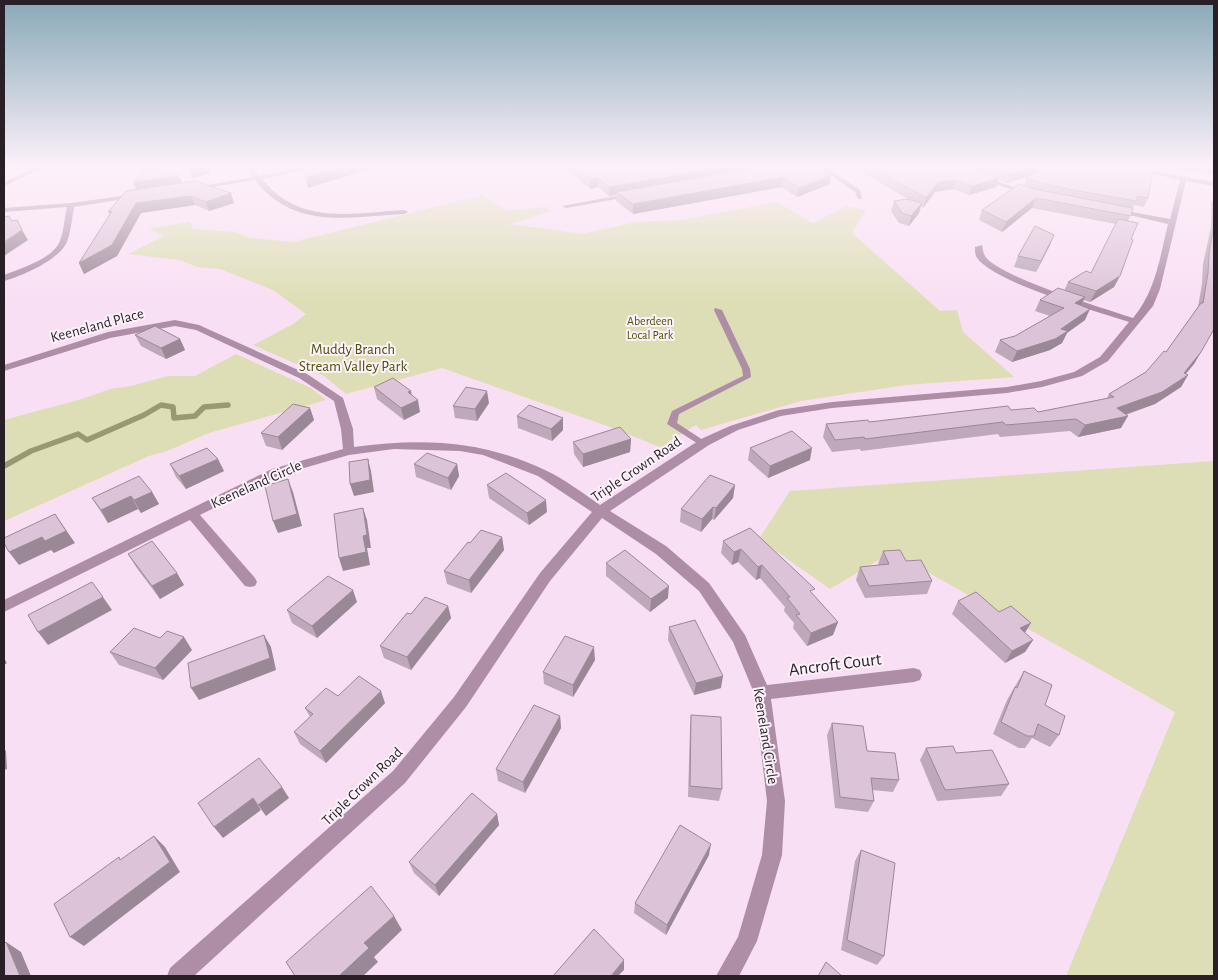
<svg xmlns="http://www.w3.org/2000/svg" width="1218" height="980" font-family="'Alegreya Sans',sans-serif">
  <style>
    .green { fill: #dddeb5 }
    .lines { fill: none; stroke-linecap: round; stroke-linejoin: round }
    .stream { stroke: #989971; stroke-width: 5.5 }
    .service { fill: #ae8ea7; fill-rule: evenodd }
    .minor { fill: #ae8ea7; fill-rule: evenodd }
    .wall { fill: #bea8b9 }
    .shaded-wall { fill: #9b8896 }
    .building { fill: #ddc3d7; stroke: #9b8896 }
    .labels { text-anchor: middle; stroke-width: 4; stroke-linejoin: round; paint-order: stroke }
    .far-park-label { font-size: 12px; fill: #504f08; stroke: #fcf2fa }
    .street-label { font-size: 15px; fill: #291f27; stroke: #fcf2fa }
    .park-label { font-size: 15px; fill: #504f08; stroke: #fcf2fa }
    .near-street-label { font-size: 18px; fill: #291f27; stroke: #fcf2fa }
  </style>
  <rect width="100%" height="100%" fill="#f9dff3"/>
  <g class="green">
    <path d="M483,195L506,211L547,207L551,211L510,224L582,234L636,222L681,220L777,202L813,223L846,206L866,210L852,233L940,311L957,310L963,332L1014,377L906,385L801,401L701,430L696,425L669,441L670,448L662,446L660,447L610,427L442,368L346,394L324,376L253,345L293,324L306,314L273,290L220,269L197,267L180,260L128,254L164,236L149,229L190,222L193,229L235,232L250,238L294,242Z"/>
    <path d="M236,354L311,388L326,400L209,433L167,451L149,456L4,521V420L82,399L110,389L131,386L168,376H195Z"/>
    <path d="M1214,461V976H1066L1175,712L892,552L830,589L759,539L790,491Z"/>
  </g>
  <g class="lines">
    <path class="stream" d="M4,466L31,451L78,434L87,440L144,415L161,405L173,407L174,418L195,416L204,407L228,405"/>
    <path class="service" d="M715,308L722,310L750,369L751,377L679,414L677,423L706,442L708,444L706,446L703,447L667,424L672,411L743,376L742,369L714,310Z"/>
    <g class="minor">
      <path d="M40,166H47L4,186V182Z"/>
      <path d="M245,166H251L259,176L307,166H317L314,168L262,179C300,226 351,213 404,210L408,212L404,214C348,217 294,230 255,180L194,190L191,188L253,177Z"/>
      <path d="M790,166H802L775,172L772,170Z"/>
      <path d="M817,166H824L860,190L862,199H858L855,192Z"/>
      <path d="M955,166H962L984,177L1031,193L1026,194L980,179Z"/>
      <path d="M1116,166H1127L1214,182V186L1186,181L1160,289L1153,306L1108,361L1082,376L1042,387L1007,393L832,408L781,416L738,430L709,445L610,511L666,546L709,583L745,635L767,685L914,668L920,670L922,675L920,680L914,682L771,699L785,801L782,855L757,941L739,976H716L738,937L762,855L767,801L754,693L733,642L699,591L656,554L602,518L550,581L466,707L405,783L194,976H167L170,968L393,771L454,697L540,573L592,512L538,476L483,455L460,451L394,449L349,455L280,475L200,515L255,578L257,582L255,586L250,587L245,586L190,520L4,612V600L272,469L343,449L341,429L334,401L299,378L196,330L175,326L110,338L4,371V365L108,332L175,320L199,325L307,374L343,398L353,429L354,447C423,438 481,440 545,470C564,479 583,493 600,505L701,439L730,426L779,410L832,402L1007,387L1041,381L1074,372L1100,357L1129,322C1098,312 995,283 977,258C975,255 975,251 975,247L982,245C983,249 983,253 985,256C998,277 1107,309 1133,318C1156,291 1160,256 1168,224L1112,211L1116,209L1170,219L1180,180Z"/>
      <path d="M632,193L634,194V196L566,208L562,206Z"/>
      <path d="M135,194L139,196L137,197L74,207C72,218 71,231 67,242C59,260 22,276 4,281V275C21,268 50,260 59,243C64,232 64,219 67,207L4,212V208L71,203Z"/>
    </g>
  </g>
  <g class="wall">
    <path d="M562,166H791L793,172L830,184L797,197L782,187L633,214L616,201V195L609,196L598,187L590,189Z"/>
    <path d="M854,166H1153L1148,198L1144,207L1134,205L1128,221L1131,239L1120,276L1114,287L1090,302L1084,300L1081,306L1085,320L1067,333L1062,343L1050,350L1012,362L995,352L1000,340L1015,336L1050,316L1035,311L1040,300L1064,291L1068,282L1091,273L1116,224L1032,208L1002,232L979,220L982,210L1024,186L1026,179L1031,176L1007,183L998,179L996,187L969,195L953,189L935,192L923,208L921,206L919,213L909,226L899,223L891,211L894,201L908,199L862,172Z"/>
    <path d="M1158,166H1214V174L1190,172Z"/>
    <path d="M179,176L182,183L234,203L209,211L195,205L141,213L117,256L84,274L79,263L110,215L108,212L137,190Z"/>
    <path d="M1214,197V329L1194,364L1186,374L1188,375L1181,387L1155,404L1126,415L1121,428L1078,437L1070,431L1000,437L998,434L861,451L860,449L832,452L823,437L826,424L869,422L1011,410L1038,412L1107,398L1109,394L1146,372L1166,352L1198,307L1202,284L1203,264L1211,227V203Z"/>
    <path d="M1050,245L1036,272L1014,267L1018,256Z"/>
    <path d="M135,335L180,339L185,350L166,359L141,346Z"/>
    <path d="M374,387L411,395L420,412L404,420L377,399Z"/>
    <path d="M489,403L477,421L455,418L453,406Z"/>
    <path d="M310,408L314,420L282,450L266,446L261,433Z"/>
    <path d="M517,416L563,418V430L552,441L518,428Z"/>
    <path d="M631,439L630,452L583,467L574,454L573,442Z"/>
    <path d="M750,448L810,460L768,478L748,460Z"/>
    <path d="M170,464L224,471L186,489L176,477Z"/>
    <path d="M414,464H457L459,476L451,490L416,477Z"/>
    <path d="M487,485L547,512L529,525L489,498Z"/>
    <path d="M735,485L733,498L714,520L712,519L701,532L680,522L681,509Z"/>
    <path d="M152,492L159,504L141,513L138,509L108,523L92,498Z"/>
    <path d="M750,528L813,595L838,622L833,635L807,646L793,628L794,623L784,611L785,607L760,578L756,580L738,562L732,565L721,553L723,541Z"/>
    <path d="M502,537L504,550L471,593L447,584L444,571L470,543Z"/>
    <path d="M883,551L906,561L932,581L927,594L865,598L856,580L860,567L879,565L878,564Z"/>
    <path d="M128,554L184,585L160,599L136,567Z"/>
    <path d="M606,563L668,598L650,612L606,576Z"/>
    <path d="M958,601L999,612L1033,640L1025,652L1005,663L952,614Z"/>
    <path d="M357,602L317,638L292,623L287,610Z"/>
    <path d="M448,606L451,618L411,670L384,658L380,646L411,614Z"/>
    <path d="M669,627L721,688L694,695L668,640Z"/>
    <path d="M192,650L163,680L119,665L110,652Z"/>
    <path d="M595,660L573,697L544,684L543,672Z"/>
    <path d="M1024,671L1045,705L1059,735L1050,747L1032,738L1025,748H1019L993,734L1007,700Z"/>
    <path d="M338,696L385,703L326,763L300,744L294,732L310,717L305,708Z"/>
    <path d="M691,715L722,789L719,801L688,797L690,727Z"/>
    <path d="M560,716L561,728L525,793L498,781L496,769Z"/>
    <path d="M832,723L867,751L899,780L893,792L872,790L874,801L868,812L835,808L827,735Z"/>
    <path d="M926,748L956,753L1009,784L1001,796L937,801L920,760Z"/>
    <path d="M497,814L499,825L439,896L414,873L409,862Z"/>
    <path d="M861,850L884,956L877,965L841,950L855,861Z"/>
    <path d="M709,855L666,935L634,913L635,903Z"/>
  </g>
  <g class="shaded-wall">
    <path d="M203,166H208L210,174L192,178L189,169Z"/>
    <path d="M348,166H380L308,188L306,178Z"/>
    <path d="M732,166H781L616,192V195L609,196V187Z"/>
    <path d="M1038,166H1050L1048,170L1007,183L1011,174Z"/>
    <path d="M831,175L830,184L797,197L799,188Z"/>
    <path d="M179,176L183,185L137,192L133,182Z"/>
    <path d="M784,177L782,187L633,214V204Z"/>
    <path d="M598,178V187L590,189V179Z"/>
    <path d="M999,178L996,187L969,195L972,186Z"/>
    <path d="M956,180L953,189L935,192L923,208L926,198L938,182Z"/>
    <path d="M231,193L234,203L209,211L206,202Z"/>
    <path d="M191,196L195,205L141,213L117,256L84,274L79,263L136,203Z"/>
    <path d="M1036,198L1032,208L1002,232L1006,222Z"/>
    <path d="M922,203L919,213L909,226L911,216Z"/>
    <path d="M22,230L28,240L4,256V242Z"/>
    <path d="M1054,235L1050,245L1036,272L1041,261Z"/>
    <path d="M1120,276L1114,287L1090,302L1096,291Z"/>
    <path d="M1085,297L1080,308L1075,303Z"/>
    <path d="M1090,309L1085,320L1067,333L1062,343L1050,350L1012,362L1017,351L1061,329Z"/>
    <path d="M180,339L185,350L166,359L161,348Z"/>
    <path d="M1201,352L1194,364L1181,379L1188,375L1181,387L1155,404L1112,419L1128,416L1121,428L1078,437L1085,425L1184,373Z"/>
    <path d="M411,391L413,402L418,400L420,412L404,420L401,408L408,392Z"/>
    <path d="M487,391L489,403L477,421L475,409Z"/>
    <path d="M310,408L314,420L282,450L278,437Z"/>
    <path d="M563,418V430L552,441L551,429Z"/>
    <path d="M631,439L630,452L583,467V454Z"/>
    <path d="M812,448L810,460L768,478L770,466Z"/>
    <path d="M218,459L224,471L186,489L179,476Z"/>
    <path d="M368,459L371,471L374,492L354,496L350,484Z"/>
    <path d="M457,464L459,476L451,490L448,478Z"/>
    <path d="M288,479L293,492L302,526L278,533L273,521Z"/>
    <path d="M735,485L733,498L714,520L716,508Z"/>
    <path d="M152,492L159,504L141,513L134,500Z"/>
    <path d="M131,496L138,509L108,523L101,510Z"/>
    <path d="M546,500L547,512L529,525L527,513Z"/>
    <path d="M713,507L712,519L701,532L702,519Z"/>
    <path d="M363,508L367,520L371,548H367L370,565L343,571L339,558L363,536Z"/>
    <path d="M55,514L75,543L54,553L51,550L19,565L9,552Z"/>
    <path d="M502,537L504,550L471,593L469,580Z"/>
    <path d="M741,549L738,562L732,565L734,552Z"/>
    <path d="M762,565L760,578L756,580L758,567Z"/>
    <path d="M177,573L184,585L160,599L152,586Z"/>
    <path d="M669,586L668,598L650,612L651,599Z"/>
    <path d="M353,590L357,602L317,638L312,626Z"/>
    <path d="M103,597L112,610L48,645L38,632Z"/>
    <path d="M448,606L451,618L411,670L407,657Z"/>
    <path d="M838,622L833,635L807,646L811,633Z"/>
    <path d="M1031,623L1023,636L1020,628Z"/>
    <path d="M264,635L271,647L276,670L199,700L191,688Z"/>
    <path d="M184,637L192,650L163,680L155,668Z"/>
    <path d="M1033,640L1025,652L1005,663L1012,651Z"/>
    <path d="M594,647L595,660L573,697V685Z"/>
    <path d="M4,658L7,663L4,665Z"/>
    <path d="M723,676L721,688L694,695L696,683Z"/>
    <path d="M381,691L385,703L326,763L320,751Z"/>
    <path d="M560,716L561,728L525,793L523,782Z"/>
    <path d="M4,749L6,751L7,769L4,770Z"/>
    <path d="M282,787L289,798L266,816L258,805Z"/>
    <path d="M253,798L261,810L223,838L214,827Z"/>
    <path d="M497,814L499,825L439,896L435,885Z"/>
    <path d="M154,836L165,847L180,872L84,946L70,937Z"/>
    <path d="M711,844L709,855L666,935L667,925Z"/>
    <path d="M394,916L402,930L374,957L378,962L363,976H339L364,943Z"/>
    <path d="M6,942L21,952L31,976H20Z"/>
    <path d="M624,960V970L618,976H611Z"/>
  </g>
  <g class="building">
    <path d="M188,166H203L189,169Z"/>
    <path d="M303,166H348L306,178Z"/>
    <path d="M572,166H732L609,187L598,178L590,179Z"/>
    <path d="M765,166H791L793,172L806,167L831,175L799,188L784,177L633,204L616,192Z"/>
    <path d="M869,166H970L981,171L999,178L972,186L956,180L938,182L926,198Z"/>
    <path d="M990,166H1038L1011,174Z"/>
    <path d="M1045,166H1147L1154,167L1148,198L1138,196L1136,201L1067,189L1026,179Z"/>
    <path d="M155,168L179,176L133,182L145,169Z"/>
    <path d="M195,181L231,193L206,202L191,196L136,203L112,245L79,263L112,211L108,212L126,191Z"/>
    <path d="M1019,184L1034,189L1133,208L1131,216L1036,198L1006,222L982,210Z"/>
    <path d="M907,199L922,203L911,216L902,213L894,201Z"/>
    <path d="M9,216L12,221L17,220L22,230L4,242V217Z"/>
    <path d="M1118,219L1138,223L1131,239L1133,240L1120,276L1096,291L1068,282L1086,271L1091,273Z"/>
    <path d="M1035,226L1054,235L1041,261L1018,256Z"/>
    <path d="M1214,226V329L1201,352L1184,373L1188,375L1162,392L1117,408L1128,416L1085,425L1076,419L1006,425L1003,422L865,439L864,437L835,440L826,424L868,420L869,422L1008,406L1011,410L1034,408L1038,412L1114,397L1109,394L1146,372L1164,351L1166,352L1201,303H1203L1208,273L1209,253Z"/>
    <path d="M1058,288L1085,297L1075,303L1090,309L1061,329L1068,331L1055,339L1017,351L1000,340L1015,336L1064,308L1040,300Z"/>
    <path d="M155,326L180,339L161,348L135,335Z"/>
    <path d="M393,378L411,391L408,392L418,400L401,408L374,387Z"/>
    <path d="M466,387L487,391L475,409L453,406Z"/>
    <path d="M293,404L310,408L278,437L261,433Z"/>
    <path d="M529,405L563,418L551,429L517,416Z"/>
    <path d="M620,427L631,439L583,454L573,442Z"/>
    <path d="M792,431L812,448L770,466L750,448Z"/>
    <path d="M207,448L218,459L179,476L170,464Z"/>
    <path d="M427,453L457,464L448,478L414,464Z"/>
    <path d="M368,459L370,480L350,484L349,462Z"/>
    <path d="M506,473L546,500L527,513L487,485Z"/>
    <path d="M710,475L735,485L716,508L713,507L702,519L681,509Z"/>
    <path d="M139,476L152,492L134,500L131,496L101,510L92,498Z"/>
    <path d="M288,479L297,514L273,521L265,486Z"/>
    <path d="M363,508L367,535L363,536L366,552L339,558L334,514Z"/>
    <path d="M55,514L66,531L45,541L42,537L9,552L4,543V538Z"/>
    <path d="M750,528L815,589L810,591L838,622L811,633L796,615L800,614L787,598L790,597L762,565L758,567L741,549L734,552L723,541Z"/>
    <path d="M481,530L502,537L469,580L444,571L468,542L470,543Z"/>
    <path d="M152,541L177,573L152,586L128,554Z"/>
    <path d="M625,550L669,586L651,599L606,563Z"/>
    <path d="M900,550L906,561L921,560L932,581L869,586L860,567L889,564L883,551Z"/>
    <path d="M328,576L353,590L312,626L287,610Z"/>
    <path d="M92,582L103,597L38,632L28,615Z"/>
    <path d="M976,592L999,612L1011,606L1031,623L1020,628L1033,640L1012,651L958,601Z"/>
    <path d="M425,597L448,606L407,657L380,646L407,613L411,614Z"/>
    <path d="M695,620L723,676L696,683L669,627Z"/>
    <path d="M134,628L160,638L167,631L184,637L155,668L110,652Z"/>
    <path d="M264,635L270,658L191,688L188,663Z"/>
    <path d="M565,636L594,647L573,685L543,672Z"/>
    <path d="M1024,671L1052,685L1045,705L1065,716L1059,735L1038,724L1034,736H1027L1001,722L1015,687L1017,688Z"/>
    <path d="M359,676L381,691L320,751L294,732L313,714L305,708L326,688L338,696Z"/>
    <path d="M534,705L560,716L523,782L496,769Z"/>
    <path d="M691,715L721,717L722,789L690,786Z"/>
    <path d="M832,723L863,726L867,751L895,753L899,780L871,778L874,801L840,797Z"/>
    <path d="M953,746L956,753L992,750L1009,784L945,790L926,748Z"/>
    <path d="M259,758L282,787L258,805L253,798L214,827L198,803Z"/>
    <path d="M472,793L497,814L435,885L409,862Z"/>
    <path d="M680,825L711,844L667,925L635,903Z"/>
    <path d="M154,836L170,862L70,937L54,904L119,857L120,860Z"/>
    <path d="M861,850L895,863L884,956L847,940Z"/>
    <path d="M371,886L394,916L364,943L369,948L339,976H295L286,962Z"/>
    <path d="M594,929L624,960L611,976H553Z"/>
    <path d="M6,942L20,976H4V944Z"/>
    <path d="M826,962L842,976H818Z"/>
  </g>
  <linearGradient id="sky" x2="0" y2="1"><stop stop-color="#88a9b8"/><stop offset="0.55" stop-color="#fcf1fa"/><stop offset="1" stop-color="#fcf1fa" stop-opacity="0"/></linearGradient>
  <rect width="1218" height="303" fill="url(#sky)"/>
  <g class="labels">
    <g class="far-park-label">
      <text x="650" y="325">Aberdeen<tspan x="650" dy="14">Local Park</tspan></text>
    </g>
    <g class="street-label">
      <text transform="translate(97 325) rotate(-15)" y="5">Keeneland Place</text>
      <text transform="translate(636 469) rotate(-34)" y="5">Triple Crown Road</text>
      <text transform="translate(256 484) rotate(-24)" y="5">Keeneland Circle</text>
      <text transform="translate(766 736) rotate(81)" y="5">Keeneland Circle</text>
      <text transform="translate(362 786) rotate(-44)" y="5">Triple Crown Road</text>
    </g>
    <g class="park-label">
      <text x="353" y="354">Muddy Branch<tspan x="353" dy="17">Stream Valley Park</tspan></text>
    </g>
    <g class="near-street-label">
      <text transform="translate(835 664) rotate(-7)" y="6">Ancroft Court</text>
    </g>
  </g>
  <rect width="1218" height="980" fill="none" stroke="#291f27" stroke-width="10"/>
</svg>
